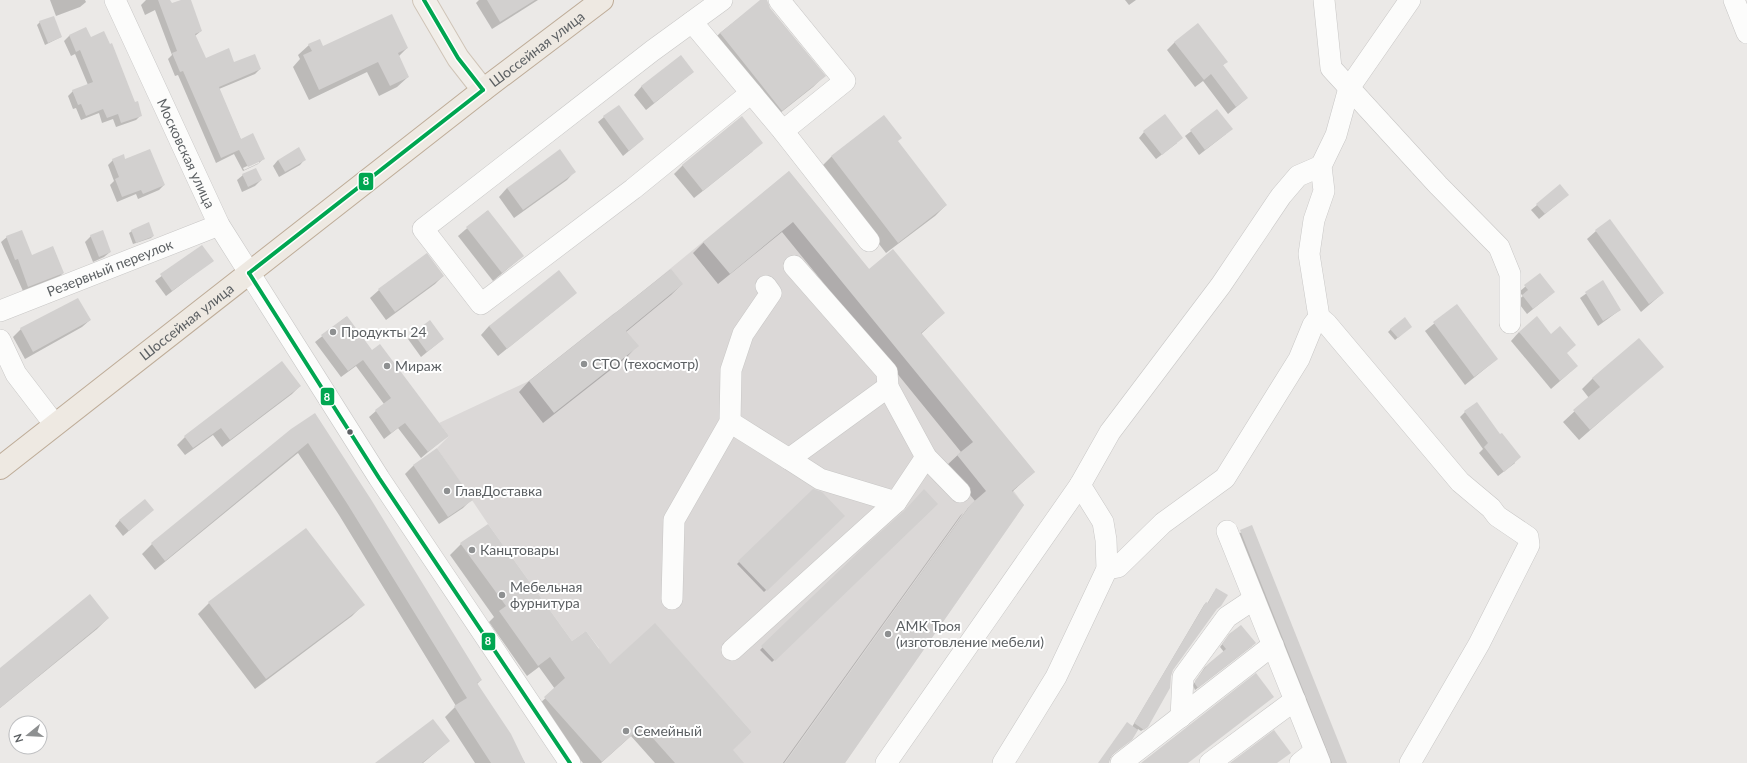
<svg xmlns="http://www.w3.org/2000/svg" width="1747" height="763" font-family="Lato,sans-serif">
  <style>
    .industrial { fill: #dbd8d7 }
    .shadow { fill: #0003; fill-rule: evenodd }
    .building { fill: #d2d0cf }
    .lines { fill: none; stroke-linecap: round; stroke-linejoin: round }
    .minor-casing { stroke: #c8c7c6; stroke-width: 22 }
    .major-casing { stroke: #d0c5b8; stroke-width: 24 }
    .highway-casing { stroke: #beac98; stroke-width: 24 }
    .minor { stroke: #fcfcfb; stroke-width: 21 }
    .major { stroke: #f1eee9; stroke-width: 22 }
    .highway { stroke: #eee9e2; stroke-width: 22 }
    .bus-1-casing { stroke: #fff; stroke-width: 7 }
    .bus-1 { stroke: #00a651; stroke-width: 4 }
    .poi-dot { fill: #8e9091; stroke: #fff; stroke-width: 1.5 }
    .bus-dot { fill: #5c6063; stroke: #fff; stroke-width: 1.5 }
    .labels { text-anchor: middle; stroke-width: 4; stroke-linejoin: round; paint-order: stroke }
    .street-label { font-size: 14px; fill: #5c6063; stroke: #fff }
    .poi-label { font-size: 14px; fill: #5c6063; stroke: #fff; text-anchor: start }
    .line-badge { stroke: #fff; stroke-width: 1.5 }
    .badge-label { font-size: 11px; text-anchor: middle; font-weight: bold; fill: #fff }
  </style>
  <rect width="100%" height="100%" fill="#ebe9e7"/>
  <path class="industrial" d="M789,171L1035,472L1013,490L1024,505L845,763H734L731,751L752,732L655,624L597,676L599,648L586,631L572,641L488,524L437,448L449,436L439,423L529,381L613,314L620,310Z"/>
  <g class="shadow">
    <path d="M50,0H85L86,2L80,7L56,16Z"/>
    <path d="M146,0H169L171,5L183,0H190L201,31L195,36L205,59L260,69L255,74L219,89L241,140L263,159L258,164L243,171L234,154L216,163L178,75L175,76L168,59L172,55L155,10L145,15L141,5ZM259,160V163L244,170L243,168Z"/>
    <path d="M479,0H538L492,29L476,3Z"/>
    <path d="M762,0H765L769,8L824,76L813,87L770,121L709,44L720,33Z"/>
    <path d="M1125,0H1136L1129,5Z"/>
    <path d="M40,22L61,37L45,45L37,25Z"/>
    <path d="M86,28L90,38L135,103L141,115L136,120L116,127L113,119L102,123L99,113L81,120L76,108L73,109L68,96L73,91L88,85L75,54L71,56L64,41L69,36Z"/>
    <path d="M1175,42L1226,62L1222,66L1247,98L1228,114L1203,81L1195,87L1167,50Z"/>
    <path d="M309,45L323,47L407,48L398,57L408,77L397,87L379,96L367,72L309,100L293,67L300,59L298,55Z"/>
    <path d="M693,72L646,110L634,95L642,86Z"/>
    <path d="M1217,111L1226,134L1199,155L1185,136Z"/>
    <path d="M884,116L897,142L946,205L935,216L886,253L820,168L831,157Z"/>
    <path d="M604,117L643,139L623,156L598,122Z"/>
    <path d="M1144,132L1177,143L1156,159L1139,138Z"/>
    <path d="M753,151L694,198L674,174L683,165Z"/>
    <path d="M305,159L300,165L279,177L273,166L278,160Z"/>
    <path d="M113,160H125L164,185L159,190L138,199L136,194L117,202L110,185L114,181L108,165Z"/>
    <path d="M575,171L567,180L514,218L499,197L507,188Z"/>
    <path d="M789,172L869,270L944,313L921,334L1034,472L1012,492L844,763H786L968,508L975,501L946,466L961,452L782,232L718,284L693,253L704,242Z"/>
    <path d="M243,175L261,180L255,186L242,192L237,180Z"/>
    <path d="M1562,200L1539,219L1531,210L1537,205Z"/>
    <path d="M487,211L523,256L493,281L458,236Z"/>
    <path d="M132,231L153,236L151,238L133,244L129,233Z"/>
    <path d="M1596,231L1663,293L1641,312L1587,239Z"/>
    <path d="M91,236L110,252L104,257L93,262L85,242Z"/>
    <path d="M7,237L31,256L63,273L58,278L23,291L1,242Z"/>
    <path d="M202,246L212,261L166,296L155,281Z"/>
    <path d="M426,255L443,276L435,284L386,320L370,298L379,290Z"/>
    <path d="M670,270L682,284L671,295L626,332L637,346L627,357L543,423L519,392L529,381Z"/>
    <path d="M1540,274L1548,297L1527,314L1517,301L1523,296L1519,292Z"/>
    <path d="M1602,282L1620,310L1598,326L1580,298Z"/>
    <path d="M576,293L498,356L481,335L489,326Z"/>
    <path d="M77,300L90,320L82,327L25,359L13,337L21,329Z"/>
    <path d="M1457,305L1497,359L1465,385L1425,331Z"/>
    <path d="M346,317L372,351L447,436L421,458L398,428L384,439L369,417L384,404L356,366L341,377L315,342Z"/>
    <path d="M430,321L443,339L421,357L408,339Z"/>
    <path d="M1391,329H1408L1395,340L1388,332Z"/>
    <path d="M1519,332L1577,366L1551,389L1511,341Z"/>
    <path d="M1662,367L1579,440L1563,422L1589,398L1582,389L1593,378Z"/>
    <path d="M300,386L292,394L222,447L213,435L185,455L177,445L185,437Z"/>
    <path d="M1465,412L1500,435L1515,463L1498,476L1479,453L1483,449L1460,417Z"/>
    <path d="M315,414L481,680L477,684L525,763H475L445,717L456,706L339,515L298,453L155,570L142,554L152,544L292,430Z"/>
    <path d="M437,450L471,500L463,508L439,524L405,474L413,466Z"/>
    <path d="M813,490L843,516L764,592L737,564Z"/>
    <path d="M937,504L772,662L760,650L868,545Z"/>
    <path d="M963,513L784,763H783L960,516Z"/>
    <path d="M147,515L123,536L115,526L120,520Z"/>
    <path d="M1252,527L1346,763H1329L1238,534Z"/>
    <path d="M461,544L571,642L610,666L732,750L742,763H655L631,736L601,763H583L534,709L555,689L539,667L527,676L489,622L494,617L450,555Z"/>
    <path d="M1214,592L1220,606L1215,610L1172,669L1144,729L1141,731L1138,729L1131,739L1112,755L1108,763H1101L1132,727L1204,605L1206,603L1207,604Z"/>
    <path d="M209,603L363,605L352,616L255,689L198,614Z"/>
    <path d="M108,618L97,629L0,708V669Z"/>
    <path d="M1227,638L1252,646L1195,690L1193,685L1205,667L1224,652L1220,647Z"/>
    <path d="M449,741L423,763H377Z"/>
  </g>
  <g class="building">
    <path d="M158,0H170L172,3L181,0H191L202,31L195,34L206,58L229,48L234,62L255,54L261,69L219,87L241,139L253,133L265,159L248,167L239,150L221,158L183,71L180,72L172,53L177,51Z"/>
    <path d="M487,0H535L500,22Z"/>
    <path d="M760,0H767L770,8L826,76L782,111L720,33Z"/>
    <path d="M392,14L408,48L398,53L409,77L390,86L378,62L319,90L303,55L312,51L308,44L320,39L323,46Z"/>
    <path d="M54,16L62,37L48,43L39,21Z"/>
    <path d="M1198,23L1228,62L1223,65L1248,98L1236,107L1211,74L1204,80L1174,42Z"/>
    <path d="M86,27L91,37L104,31L110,44L112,43L135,102L138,101L142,116L121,123L118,114L107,118L103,109L86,116L81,104L78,105L72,90L93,82L80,50L76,52L69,35Z"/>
    <path d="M681,55L694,72L654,103L641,86Z"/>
    <path d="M619,105L644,139L629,151L603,116Z"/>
    <path d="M1217,109L1233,129L1205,150L1190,130Z"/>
    <path d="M1165,114L1183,138L1162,155L1143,131Z"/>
    <path d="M884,115L902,138L898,141L947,205L898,243L831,156Z"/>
    <path d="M742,116L763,143L703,191L682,165Z"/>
    <path d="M299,147L306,160L285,172L278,160Z"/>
    <path d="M150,149L165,185L143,194L141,190L122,197L115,179L119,177L112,159L124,154L125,159Z"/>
    <path d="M560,149L576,172L523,210L507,188Z"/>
    <path d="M256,168L262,180L248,187L242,174Z"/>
    <path d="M789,171L869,269L893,249L945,313L921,333L1035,472L1012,491L1024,505L845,763H785L971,504L986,491L957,455L973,442L793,222L730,274L703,242Z"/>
    <path d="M1560,184L1569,195L1545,214L1536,204Z"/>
    <path d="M488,210L524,256L502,273L466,227Z"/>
    <path d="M1610,219L1664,293L1649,304L1595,230Z"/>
    <path d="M149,222L154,236L136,243L131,230Z"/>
    <path d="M22,230L32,255L53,246L64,273L28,287L18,259L15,260L6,236Z"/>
    <path d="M103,230L111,252L99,257L90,235Z"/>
    <path d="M202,245L214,261L172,291L160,274Z"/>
    <path d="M427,253L444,276L395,312L378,289Z"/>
    <path d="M671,269L683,284L626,331L639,346L554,413L529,381Z"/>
    <path d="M559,270L577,293L507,349L489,326Z"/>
    <path d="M1540,273L1555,292L1533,309L1522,295L1528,290L1524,285Z"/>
    <path d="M1603,280L1621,310L1603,321L1585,292Z"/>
    <path d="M78,298L91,320L33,352L20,328Z"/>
    <path d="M1457,304L1498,359L1474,377L1433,322Z"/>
    <path d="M347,316L372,350L380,344L449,436L428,452L405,423L391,433L375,410L391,398L363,360L348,371L321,335Z"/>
    <path d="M1537,316L1551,334L1560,326L1576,345L1567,353L1578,366L1560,381L1519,332Z"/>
    <path d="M1405,317L1412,327L1398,338L1390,329Z"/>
    <path d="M430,320L444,339L427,352L413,333Z"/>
    <path d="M1639,338L1664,367L1590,430L1573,410L1600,387L1592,378Z"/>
    <path d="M282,361L301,386L230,440L221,428L193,448L184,436Z"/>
    <path d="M1477,402L1500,434L1502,433L1521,457L1504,472L1484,447L1488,443L1464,411Z"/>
    <path d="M315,413L372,501L482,680L477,683L511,734L525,763H491L454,706L467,698L348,505L308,443L165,561L151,543L291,429Z"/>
    <path d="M437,448L473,500L448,517L413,465Z"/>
    <path d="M813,489L822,492L845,516L767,591L738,561Z"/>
    <path d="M924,489L938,504L775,661L761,646L867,544L904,511Z"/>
    <path d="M145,499L154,510L129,531L119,520Z"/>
    <path d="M488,524L572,641L586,631L610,664L655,623L752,732L733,750L744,763H675L642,726L602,762L544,697L565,678L550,657L538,666L499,611L506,606L460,543Z"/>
    <path d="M1252,525L1347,763H1332L1240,530Z"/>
    <path d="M306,528L365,605L266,679L208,602Z"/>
    <path d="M1216,588L1228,595L1221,606L1217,609L1173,670L1171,676L1170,688L1148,727L1144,730L1134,723L1206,602L1208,603Z"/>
    <path d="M90,594L109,618L0,708V668Z"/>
    <path d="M1241,625L1256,643L1198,688L1195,684V681L1208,664L1226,649L1222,644L1229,634Z"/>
    <path d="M1256,673L1274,697L1188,763H1141Z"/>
    <path d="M433,719L450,741L422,763H375Z"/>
    <path d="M1127,722L1138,730L1132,740L1113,754L1110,758L1109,763H1098Z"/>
    <path d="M1274,730L1291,753L1277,763H1230Z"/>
  </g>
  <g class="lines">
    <defs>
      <g id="minor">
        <path id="s1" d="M115,0L219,225L379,478L570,763"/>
        <path d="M722,0L652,51L423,229L481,304L633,189L751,93"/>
        <path d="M779,0L845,81L783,131"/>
        <path d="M1324,0L1331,68L1438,185L1499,247L1510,274V323"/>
        <path d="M1734,0L1747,33"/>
        <path d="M692,22L783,131L869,241"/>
        <path d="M794,266L887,372L888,387L926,457L960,492"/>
        <path id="s2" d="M0,311L219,225"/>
        <path d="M0,340L16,374L55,425"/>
        <path d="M730,422L789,459L888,387"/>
        <path d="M789,459L820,479L896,502"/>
        <path d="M1227,531L1320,763"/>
        <path d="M1107,569L1118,567L1163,523L1225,478L1299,359L1313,325L1319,317"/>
        <path d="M672,599L674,520L730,422L731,370L743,334L771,293L766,286"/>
        <path d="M732,650L896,502L926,457"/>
        <path d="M1181,717L1183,677L1227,617L1254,599"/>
        <path d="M886,763L1080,485L1110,432L1221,285L1281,196L1298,176L1321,166"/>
        <path d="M1003,763L1056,677L1107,569L1106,540L1103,522L1080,485"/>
        <path d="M1121,763L1273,645"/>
        <path d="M1210,763L1295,700"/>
        <path d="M1300,763L1315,751"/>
        <path d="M1410,763L1479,644L1529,545L1528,537L1497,516L1491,508L1460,482L1327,324L1319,317L1309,254L1314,220L1324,191L1321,166L1336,135L1349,88L1410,0"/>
      </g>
      <path id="major" d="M424,0L458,58L483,90"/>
      <g id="highway">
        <path id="s3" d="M0,468L483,90L602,0"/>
      </g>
    </defs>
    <use href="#minor" class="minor-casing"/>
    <use href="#major" class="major-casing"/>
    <use href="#highway" class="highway-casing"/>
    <use href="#minor" class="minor"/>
    <use href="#major" class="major"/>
    <use href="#highway" class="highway"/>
    <defs>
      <g id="bus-1">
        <path d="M424,0L458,58L483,90"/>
        <path d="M249,273L379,478L570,763"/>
        <path d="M249,273L483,90"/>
      </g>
    </defs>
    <use href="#bus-1" class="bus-1-casing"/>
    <use href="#bus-1" class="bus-1"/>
  </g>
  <g class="poi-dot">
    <circle cx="333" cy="332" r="4"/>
    <circle cx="584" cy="364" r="4"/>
    <circle cx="387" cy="366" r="4"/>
    <circle cx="447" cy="491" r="4"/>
    <circle cx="472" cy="550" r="4"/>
    <circle cx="502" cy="595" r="4"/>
    <circle cx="888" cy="634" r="4"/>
    <circle cx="626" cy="731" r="4"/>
  </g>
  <circle class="bus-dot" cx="350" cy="432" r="3.5"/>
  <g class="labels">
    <g class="street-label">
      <text dy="5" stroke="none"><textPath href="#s3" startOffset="681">Шоссейная улица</textPath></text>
      <text dy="5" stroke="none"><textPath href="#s1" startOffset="169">Московская улица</textPath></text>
      <text dy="5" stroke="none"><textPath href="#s2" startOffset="118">Резервный переулок</textPath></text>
      <text dy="5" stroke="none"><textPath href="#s3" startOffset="237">Шоссейная улица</textPath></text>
    </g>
    <g class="poi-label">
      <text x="341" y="337">Продукты 24</text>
      <text x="592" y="369">СТО (техосмотр)</text>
      <text x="395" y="371">Мираж</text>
      <text x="455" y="496">ГлавДоставка</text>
      <text x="480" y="555">Канцтовары</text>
      <text x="510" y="592">Мебельная<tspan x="510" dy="16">фурнитура</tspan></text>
      <text x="896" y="631">АМК Троя<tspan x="896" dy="16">(изготовление мебели)</tspan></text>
      <text x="634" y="736">Семейный</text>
    </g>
  </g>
  <g class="line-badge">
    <rect x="358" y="172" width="16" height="19" rx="4" fill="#00a651"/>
    <rect x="320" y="387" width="15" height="19" rx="4" fill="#00a651"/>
    <rect x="481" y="632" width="15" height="19" rx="4" fill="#00a651"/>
  </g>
  <g class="badge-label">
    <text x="366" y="185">8</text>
    <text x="327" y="401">8</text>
    <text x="488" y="645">8</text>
  </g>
  <g transform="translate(28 735) rotate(252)"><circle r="19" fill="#ffffff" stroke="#bebfc1"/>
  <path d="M0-3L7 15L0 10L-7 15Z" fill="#8e9091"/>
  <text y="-6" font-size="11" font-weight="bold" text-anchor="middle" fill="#5c6063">N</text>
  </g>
</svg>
